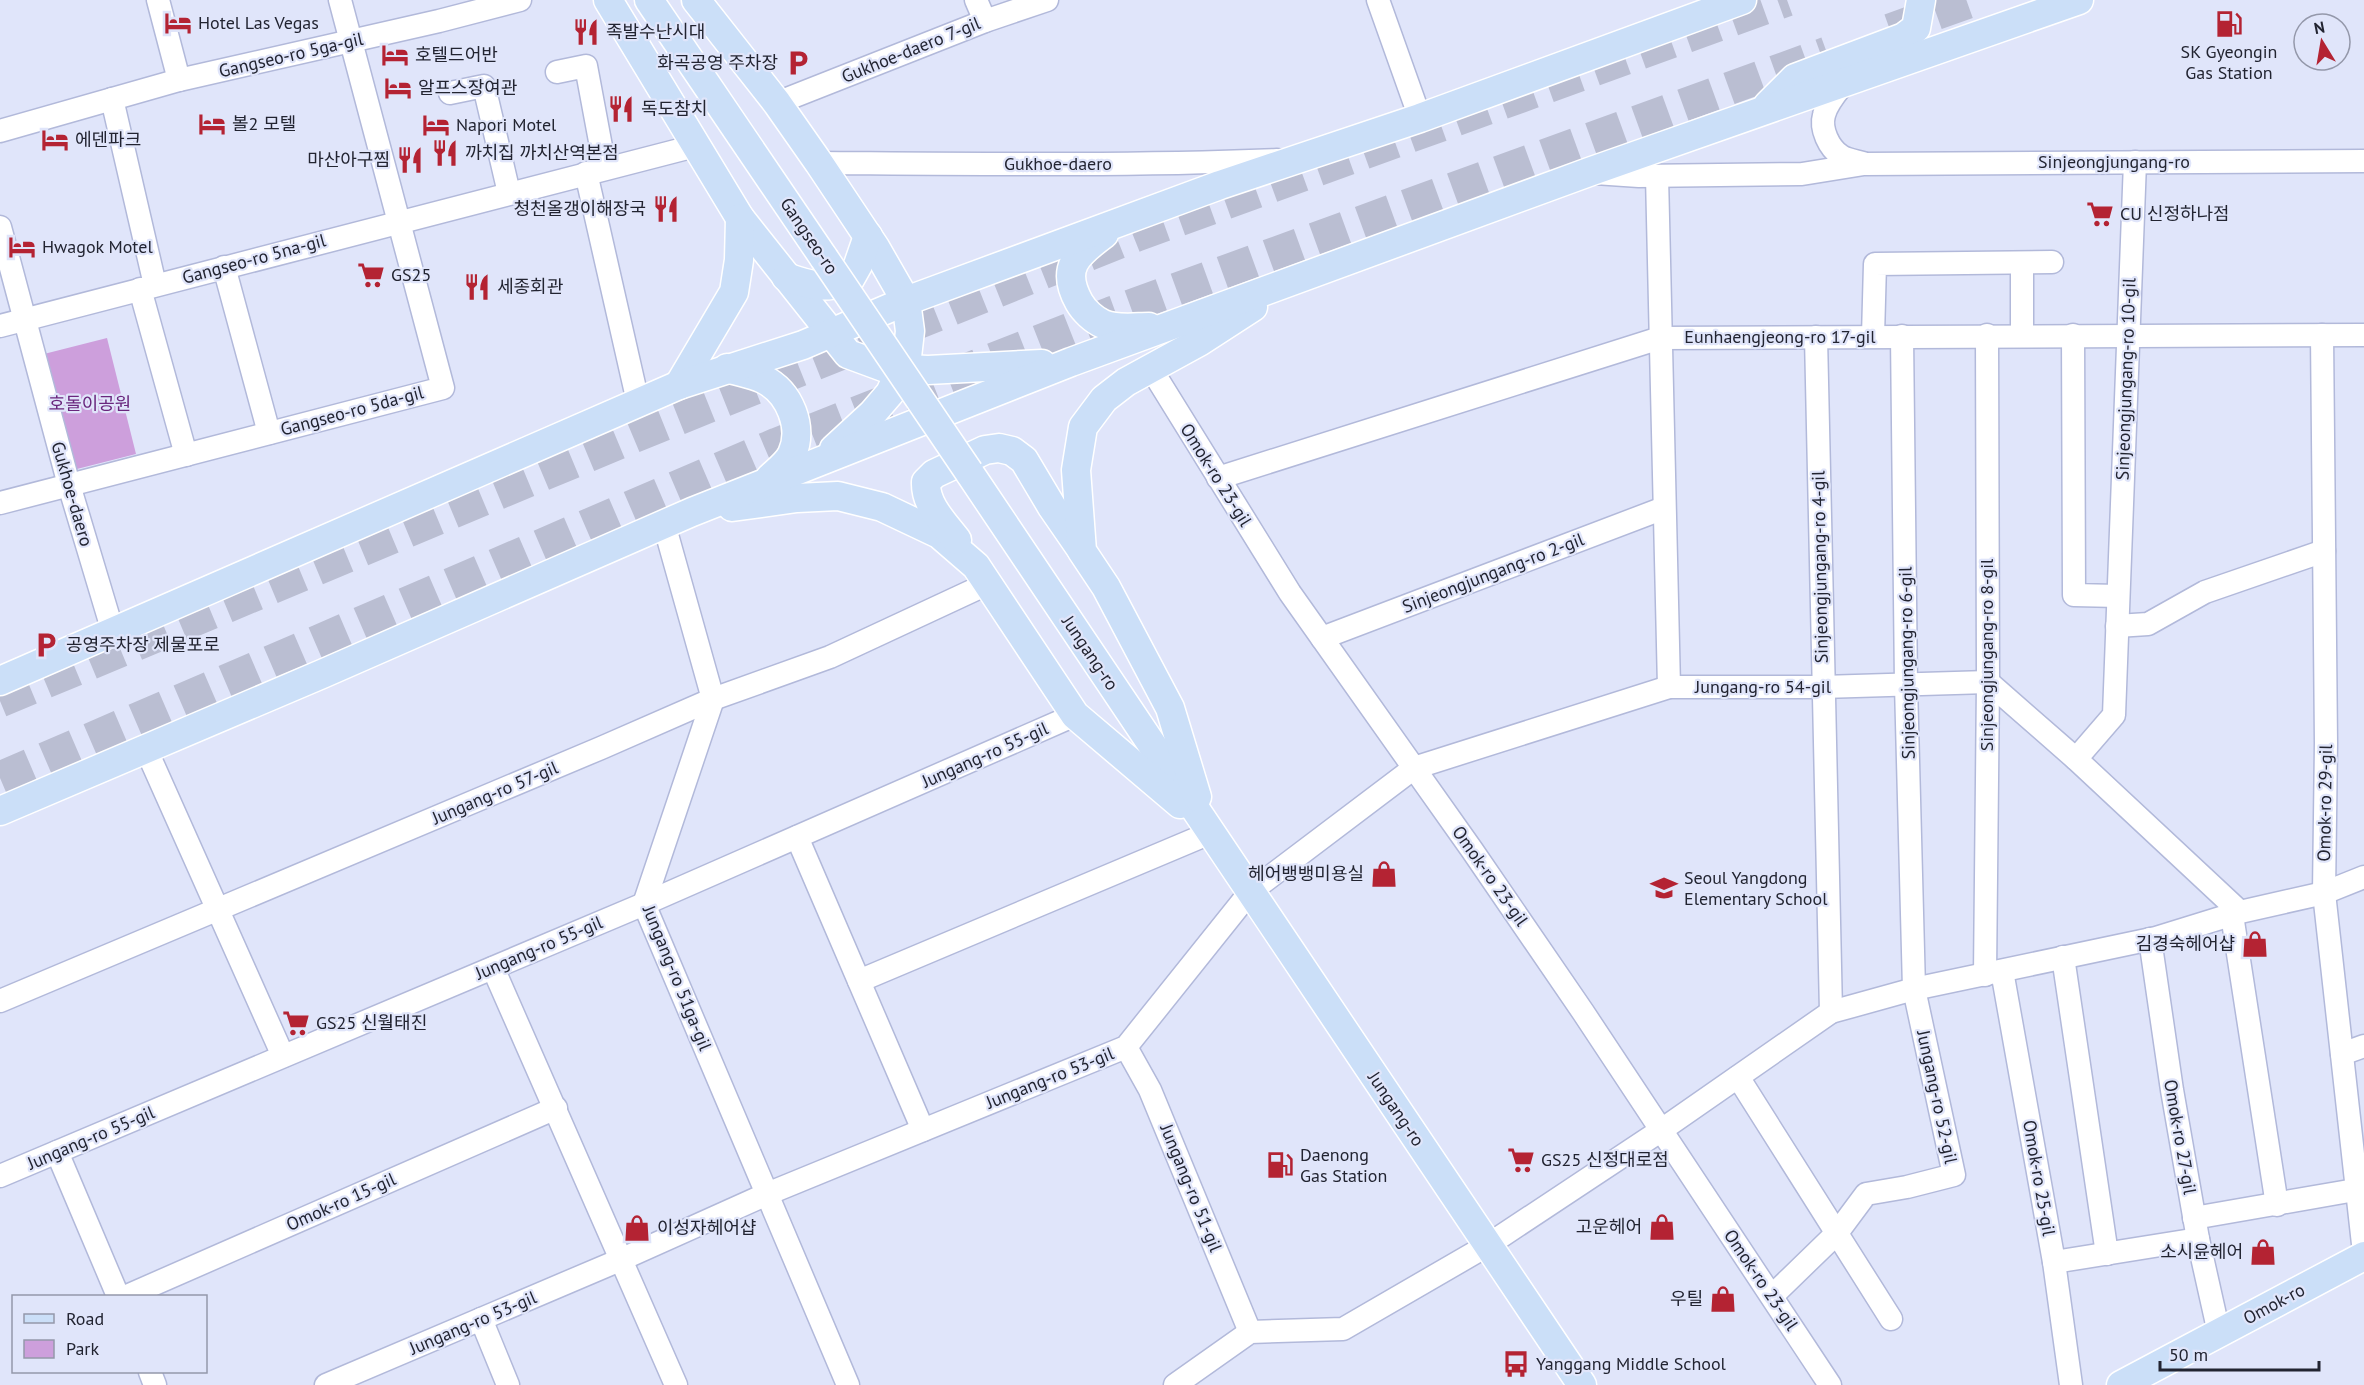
<svg xmlns="http://www.w3.org/2000/svg" width="2364" height="1385" font-family="'PT Sans','Noto Sans KR',sans-serif">
  <style>
    .green { fill: #cd9fdc }
    .lines { fill: none; stroke-linecap: round; stroke-linejoin: round }
    .highway-tunnel { stroke: #babed2; stroke-width: 33; stroke-dasharray: 33 16; stroke-linecap: butt }
    .minor-casing { stroke: #b2b9da; stroke-width: 25 }
    .major-casing { stroke: #fff; stroke-width: 31 }
    .minor { stroke: #fff; stroke-width: 22 }
    .major { stroke: #cbdff8; stroke-width: 28 }
    .major-bridge-casing { stroke: #fff; stroke-width: 31; stroke-linecap: butt }
    .major-bridge { stroke: #cbdff8; stroke-width: 28 }
    .labels { text-anchor: middle; stroke-width: 4.5; stroke-linejoin: round; paint-order: stroke }
    .poi-label { font-size: 18px; fill: #222431; stroke: #e0e5fa; text-anchor: start }
    .street-label { font-size: 18px; fill: #222431; stroke: #e0e5fa }
    .park-label { font-size: 18px; fill: #69267d; stroke: #e0e5fa }
  </style>
  <rect width="100%" height="100%" fill="#e0e5fa"/>
  <path class="green" d="M107,338L136,454L73,470L44,354Z"/>
  <g class="lines">
    <g class="highway-tunnel">
      <path d="M1890,30L1974,0"/>
      <path d="M0,701L640,434L1137,235L1787,0"/>
      <path d="M0,778L777,444L1111,313L1827,53"/>
    </g>
    <defs>
      <g id="minor">
        <path d="M158,0L179,80"/>
        <path d="M976,0L985,21"/>
        <path d="M1378,0L1420,118"/>
        <path d="M557,72L586,66L605,168"/>
        <path d="M1844,83C1837,92 1827,103 1824,115C1820,129 1829,148 1841,156C1847,160 1856,161 1863,163"/>
        <path d="M450,93L484,86L509,193"/>
        <path d="M112,99L155,285"/>
        <path d="M777,103L985,21L1047,0"/>
        <path d="M0,131L179,80L439,21L520,0"/>
        <path d="M819,163C972,164 1124,166 1277,160"/>
        <path d="M586,173L638,402"/>
        <path d="M1595,173L1639,176L1802,174L1864,164L2364,161"/>
        <path d="M1657,176L1669,687"/>
        <path d="M0,227L69,485L113,632"/>
        <path d="M2022,263V335"/>
        <path d="M224,267L269,433"/>
        <path d="M140,289L186,455"/>
        <path d="M0,326L695,146"/>
        <path d="M2073,335L2074,595L2118,596"/>
        <path d="M2322,335L2326,743L2324,893L2364,1253"/>
        <path d="M1873,336L1875,264L2052,262"/>
        <path d="M1816,337L1831,1012"/>
        <path d="M1150,367L1290,593L1472,850L1583,1012L1830,1385"/>
        <path d="M1218,478L1660,338L2364,335"/>
        <path d="M0,503L443,388L340,0"/>
        <path d="M664,524L713,699L644,904L848,1385"/>
        <path d="M2117,626L2148,624L2205,592L2324,551"/>
        <path d="M1322,638L1664,508"/>
        <path d="M146,749L283,1056"/>
        <path d="M2076,759L2114,715L2135,162"/>
        <path d="M797,837L923,1130"/>
        <path d="M2232,915L2277,1205"/>
        <path d="M2150,939L2172,1090L2198,1239L2219,1333"/>
        <path d="M2063,957L2107,1254"/>
        <path d="M493,968L676,1385"/>
        <path d="M2002,971L2054,1262L2071,1385"/>
        <path d="M1985,975L1988,682L1987,335"/>
        <path d="M859,981L1210,833"/>
        <path d="M0,1001L601,748L713,699L830,657L989,583"/>
        <path d="M1126,1047L1150,1090L1250,1332"/>
        <path d="M2342,1054L2364,1046"/>
        <path d="M1738,1077L1891,1319"/>
        <path d="M57,1152L118,1296"/>
        <path d="M0,1176L644,904L1075,715"/>
        <path d="M2194,1218L2355,1190"/>
        <path d="M2054,1262L2198,1239"/>
        <path d="M127,1296L556,1108"/>
        <path d="M1772,1296L1837,1233L1866,1194L1907,1187L1954,1175L1914,989L1906,685L1902,336"/>
        <path d="M481,1319L508,1385"/>
        <path d="M150,1372L155,1385"/>
        <path d="M326,1385L620,1260L767,1194L1126,1047L1250,892L1414,768L1669,687H1822L1988,682L2076,759L2240,912"/>
        <path d="M1175,1385L1250,1332L1343,1329L1488,1245L1660,1131L1831,1012L1914,989L2156,938L2240,912L2324,893L2364,877"/>
      </g>
      <g id="major">
        <path d="M608,0L740,218L848,354L886,368L928,370L1042,364"/>
        <path d="M649,0L824,258"/>
        <path d="M696,0L777,103L819,163L875,247L906,301L910,331L907,357L890,393L872,414L834,449"/>
        <path d="M1768,105L1795,78L1904,37L1916,28L1921,0"/>
        <path d="M1104,234C1077,254 1060,268 1079,302C1084,311 1094,320 1103,324C1116,330 1136,327 1149,327"/>
        <path d="M786,277C811,286 823,289 849,281L858,265L868,236"/>
        <path d="M727,368C739,372 752,374 763,379C790,392 804,428 792,454C788,463 777,471 770,478"/>
        <path d="M679,385L734,292L739,260L740,218"/>
        <path d="M969,472L1582,1385"/>
        <path d="M732,507L797,498L838,496L882,507L939,534L976,566L1075,715L1180,804"/>
        <path d="M957,540C944,523 925,505 926,482L934,474L985,450L999,448L1012,451L1024,460L1052,507L1081,549"/>
        <path d="M0,681L679,385L803,345L906,301L1220,185L1420,118L1742,0"/>
        <path d="M1197,797L1170,708L1106,587L1082,551L1076,470L1083,427L1104,399L1126,382L1199,342L1253,307"/>
        <path d="M0,811L322,674L692,512L1071,362L1589,172L2079,0"/>
        <path d="M2121,1385L2364,1256"/>
      </g>
    </defs>
    <use href="#minor" class="minor-casing"/>
    <use href="#major" class="major-casing"/>
    <use href="#minor" class="minor"/>
    <use href="#major" class="major"/>
    <defs>
      <path id="major-bridge" d="M824,258L969,472"/>
    </defs>
    <use href="#major-bridge" class="major-bridge-casing"/>
    <use href="#major-bridge" class="major-bridge"/>
  </g>
  <defs>
    <symbol id="hotel-bare" viewBox="-9 -9 18 18"><path d="M-6-4.5h1.5V1H6V5H4.5V3h-9V5H-6ZM-4 0a1.8 1.8 0 1 1 3.6 0ZM.5 0V-2.5h3Q6-2.5 6 0Z" fill="#b42333" stroke="#e0e5fa" stroke-width="2.5" paint-order="stroke"/></symbol>
    <symbol id="fuel-bare" viewBox="-9 -9 18 18"><path d="M-5.5-6h7V0h2V4h1.3V-2.5L3-4.5l.8-.8L6-3V5H2.5V1h-1V6h-7ZM-4.2-4.7v3.2H.2V-4.7Z" fill="#b42333" stroke="#e0e5fa" stroke-width="2.5" paint-order="stroke"/></symbol>
    <symbol id="restaurant-bare" viewBox="-9 -9 18 18"><path d="M-5-6h1v4h1v-4h1v4h1v-4h1v5L-1.5 .5V6h-2V.5L-5-1ZM5-6V6H3V1.5H1.5Q1.5-4 5-6Z" fill="#b42333" stroke="#e0e5fa" stroke-width="2.5" paint-order="stroke"/></symbol>
    <symbol id="parking-bare" viewBox="-9 -9 18 18"><path d="M-3.5-5.5H1a3.5 3.5 0 0 1 0 7H-1V5.5H-3.5ZM-1-3.4V-.6H.8a1.4 1.4 0 0 0 0-2.8Z" fill="#b42333" stroke="#e0e5fa" stroke-width="2.5" paint-order="stroke"/></symbol>
    <symbol id="supermarket-bare" viewBox="-9 -9 18 18"><path d="M-6-5.5h2.5l.6 2H6L4.5 2H-2.5L-4.4-4H-6ZM-1.5 3.2a1.3 1.3 0 1 0 .1 0ZM3 3.2a1.3 1.3 0 1 0 .1 0Z" fill="#b42333" stroke="#e0e5fa" stroke-width="2.5" paint-order="stroke"/></symbol>
    <symbol id="shop-bare" viewBox="-9 -9 18 18"><path d="M-5-2.5h2.3a2.7 3.5 0 0 1 5.4 0H5L5.5 6h-11ZM-1.5-2.5h3a1.5 2.3 0 0 0-3 0Z" fill="#b42333" stroke="#e0e5fa" stroke-width="2.5" paint-order="stroke"/></symbol>
    <symbol id="school-bare" viewBox="-9 -9 18 18"><path d="M0-5L7-2L0 1L-7-2ZM-4 1L0 2.5L4 1V4Q0 6-4 4Z" fill="#b42333" stroke="#e0e5fa" stroke-width="2.5" paint-order="stroke"/></symbol>
    <symbol id="bus-bare" viewBox="-9 -9 18 18"><path d="M-5-6H5V4H4V6H2V4H-2V6H-4V4H-5ZM-3.5-4V0h7V-4ZM-3.5 1.2v1.5H-2V1.2ZM2 1.2v1.5H3.5V1.2Z" fill="#b42333" stroke="#e0e5fa" stroke-width="2.5" paint-order="stroke"/></symbol>
  </defs>
  <g fill-rule="evenodd">
    <use href="#hotel-bare" x="159" y="4" width="38" height="38"/>
    <use href="#fuel-bare" x="2210" y="5" width="38" height="38"/>
    <use href="#restaurant-bare" x="567" y="13" width="38" height="38"/>
    <use href="#hotel-bare" x="376" y="36" width="38" height="38"/>
    <use href="#parking-bare" x="779" y="44" width="38" height="38"/>
    <use href="#hotel-bare" x="379" y="69" width="38" height="38"/>
    <use href="#restaurant-bare" x="602" y="90" width="38" height="38"/>
    <use href="#hotel-bare" x="193" y="105" width="38" height="38"/>
    <use href="#hotel-bare" x="417" y="106" width="38" height="38"/>
    <use href="#hotel-bare" x="36" y="121" width="38" height="38"/>
    <use href="#restaurant-bare" x="426" y="134" width="38" height="38"/>
    <use href="#restaurant-bare" x="391" y="141" width="38" height="38"/>
    <use href="#restaurant-bare" x="647" y="190" width="38" height="38"/>
    <use href="#supermarket-bare" x="2081" y="195" width="38" height="38"/>
    <use href="#hotel-bare" x="3" y="228" width="38" height="38"/>
    <use href="#supermarket-bare" x="352" y="256" width="38" height="38"/>
    <use href="#restaurant-bare" x="458" y="268" width="38" height="38"/>
    <use href="#parking-bare" x="27" y="626" width="38" height="38"/>
    <use href="#shop-bare" x="1365" y="855" width="38" height="38"/>
    <use href="#school-bare" x="1645" y="869" width="38" height="38"/>
    <use href="#shop-bare" x="2236" y="925" width="38" height="38"/>
    <use href="#supermarket-bare" x="277" y="1004" width="38" height="38"/>
    <use href="#supermarket-bare" x="1502" y="1141" width="38" height="38"/>
    <use href="#fuel-bare" x="1261" y="1146" width="38" height="38"/>
    <use href="#shop-bare" x="1643" y="1208" width="38" height="38"/>
    <use href="#shop-bare" x="618" y="1209" width="38" height="38"/>
    <use href="#shop-bare" x="2244" y="1233" width="38" height="38"/>
    <use href="#shop-bare" x="1704" y="1280" width="38" height="38"/>
    <use href="#bus-bare" x="1497" y="1345" width="38" height="38"/>
  </g>
  <g class="labels">
    <g class="poi-label">
      <text x="198" y="29">Hotel Las Vegas</text>
      <text x="606" y="38">족발수난시대</text>
      <text x="2229" y="58" text-anchor="middle">SK Gyeongin<tspan x="2229" dy="21">Gas Station</tspan></text>
      <text x="415" y="61">호텔드어반</text>
      <text x="778" y="69" text-anchor="end">화곡공영 주차장</text>
      <text x="418" y="94">알프스장여관</text>
      <text x="641" y="115">독도참치</text>
      <text x="232" y="130">볼2 모텔</text>
      <text x="456" y="131">Napori Motel</text>
      <text x="75" y="146">에덴파크</text>
      <text x="465" y="159">까치집 까치산역본점</text>
      <text x="390" y="166" text-anchor="end">마산아구찜</text>
      <text x="646" y="215" text-anchor="end">청천올갱이해장국</text>
      <text x="2120" y="220">CU 신정하나점</text>
      <text x="42" y="253">Hwagok Motel</text>
      <text x="391" y="281">GS25</text>
      <text x="497" y="293">세종회관</text>
      <text x="66" y="651">공영주차장 제물포로</text>
      <text x="1364" y="880" text-anchor="end">헤어뱅뱅미용실</text>
      <text x="1684" y="884">Seoul Yangdong<tspan x="1684" dy="21">Elementary School</tspan></text>
      <text x="2235" y="950" text-anchor="end">김경숙헤어샵</text>
      <text x="316" y="1029">GS25 신월태진</text>
      <text x="1300" y="1161">Daenong<tspan x="1300" dy="21">Gas Station</tspan></text>
      <text x="1541" y="1166">GS25 신정대로점</text>
      <text x="1642" y="1233" text-anchor="end">고운헤어</text>
      <text x="657" y="1234">이성자헤어샵</text>
      <text x="2243" y="1258" text-anchor="end">소시윤헤어</text>
      <text x="1703" y="1305" text-anchor="end">우틸</text>
      <text x="1536" y="1370">Yanggang Middle School</text>
    </g>
    <g class="street-label">
      <text transform="translate(911 50) rotate(-22)" y="6">Gukhoe-daero 7-gil</text>
      <text transform="translate(291 55) rotate(-13)" y="6">Gangseo-ro 5ga-gil</text>
      <text x="2114" y="168">Sinjeongjungang-ro</text>
      <text x="1058" y="170">Gukhoe-daero</text>
      <text transform="translate(809 236) rotate(56)" y="6">Gangseo-ro</text>
      <text transform="translate(254 259) rotate(-15)" y="6">Gangseo-ro 5na-gil</text>
      <text x="1780" y="343">Eunhaengjeong-ro 17-gil</text>
      <text transform="translate(2126 379) rotate(-88)" y="6">Sinjeongjungang-ro 10-gil</text>
      <text transform="translate(352 411) rotate(-15)" y="6">Gangseo-ro 5da-gil</text>
      <text transform="translate(1216 475) rotate(58)" y="6">Omok-ro 23-gil</text>
      <text transform="translate(72 494) rotate(74)" y="6">Gukhoe-daero</text>
      <text transform="translate(1820 567) rotate(-91)" y="6">Sinjeongjungang-ro 4-gil</text>
      <text transform="translate(1493 573) rotate(-21)" y="6">Sinjeongjungang-ro 2-gil</text>
      <text transform="translate(1090 653) rotate(56)" y="6">Jungang-ro</text>
      <text transform="translate(1987 655) rotate(-90)" y="6">Sinjeongjungang-ro 8-gil</text>
      <text transform="translate(1907 663) rotate(-91)" y="6">Sinjeongjungang-ro 6-gil</text>
      <text x="1763" y="693">Jungang-ro 54-gil</text>
      <text transform="translate(985 755) rotate(-24)" y="6">Jungang-ro 55-gil</text>
      <text transform="translate(495 793) rotate(-23)" y="6">Jungang-ro 57-gil</text>
      <text transform="translate(2325 803) rotate(-89)" y="6">Omok-ro 29-gil</text>
      <text transform="translate(1490 876) rotate(55)" y="6">Omok-ro 23-gil</text>
      <text transform="translate(539 948) rotate(-23)" y="6">Jungang-ro 55-gil</text>
      <text transform="translate(677 978) rotate(68)" y="6">Jungang-ro 51ga-gil</text>
      <text transform="translate(1050 1078) rotate(-22)" y="6">Jungang-ro 53-gil</text>
      <text transform="translate(1937 1097) rotate(78)" y="6">Jungang-ro 52-gil</text>
      <text transform="translate(1396 1109) rotate(56)" y="6">Jungang-ro</text>
      <text transform="translate(2180 1137) rotate(80)" y="6">Omok-ro 27-gil</text>
      <text transform="translate(91 1138) rotate(-23)" y="6">Jungang-ro 55-gil</text>
      <text transform="translate(2039 1178) rotate(80)" y="6">Omok-ro 25-gil</text>
      <text transform="translate(1191 1188) rotate(68)" y="6">Jungang-ro 51-gil</text>
      <text transform="translate(341 1202) rotate(-24)" y="6">Omok-ro 15-gil</text>
      <text transform="translate(1761 1280) rotate(56)" y="6">Omok-ro 23-gil</text>
      <text transform="translate(2274 1304) rotate(-28)" y="6">Omok-ro</text>
      <text transform="translate(473 1323) rotate(-23)" y="6">Jungang-ro 53-gil</text>
    </g>
    <g class="park-label">
      <text x="90" y="410">호돌이공원</text>
    </g>
  </g>
  <rect x="12" y="1295" width="195" height="78" fill="#e0e5fa" stroke="#9498aa" stroke-width="1.5"/>
  <rect x="24" y="1314" width="30" height="9" fill="#cbdff8" stroke="#9498aa" stroke-width="1.5"/>
  <text x="66" y="1325" font-size="18" fill="#222431">Road</text>
  <rect x="24" y="1340" width="30" height="18" fill="#cd9fdc" stroke="#9498aa" stroke-width="1.5"/>
  <text x="66" y="1355" font-size="18" fill="#222431">Park</text>
  <g transform="translate(2322 42) rotate(349)"><circle r="28" fill="#e0e5fa" stroke="#9498aa" stroke-width="1.5"/>
  <path d="M0-4.5L10 22L0 15L-10 22Z" fill="#b42333"/>
  <text y="-9" font-size="16" font-weight="bold" text-anchor="middle" fill="#222431">N</text>
  </g>
  <path d="M2160 1361v9h159v-9" fill="none" stroke="#222431" stroke-width="3"/>
  <text x="2169" y="1361" font-size="18" fill="#222431" stroke="#e0e5fa" stroke-width="4.5" paint-order="stroke">50 m</text>
</svg>
